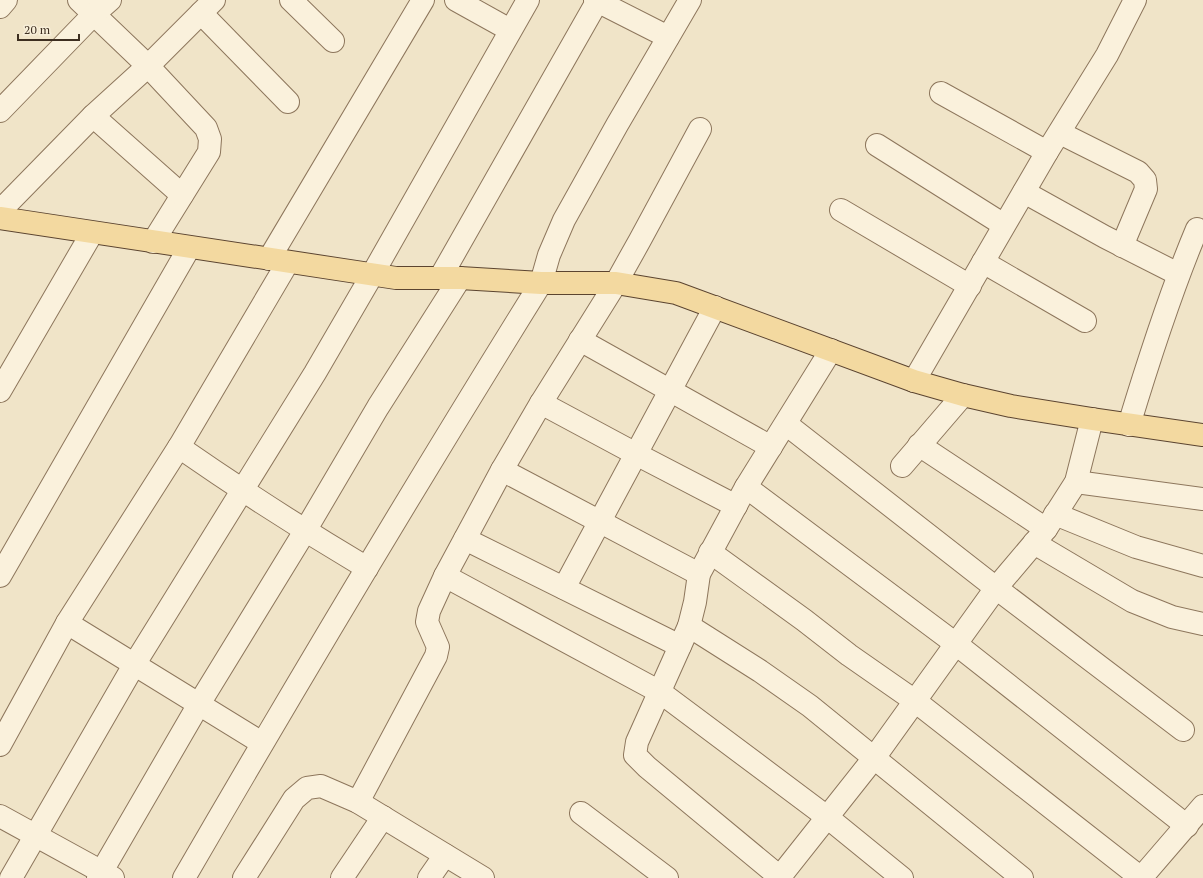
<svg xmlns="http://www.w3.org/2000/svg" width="1203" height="878" font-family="'PT Serif',serif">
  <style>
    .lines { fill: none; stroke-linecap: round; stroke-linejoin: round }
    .minor-casing { stroke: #8d765c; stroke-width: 24 }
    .major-casing { stroke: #5b4430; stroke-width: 24 }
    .minor { stroke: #faf1dc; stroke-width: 22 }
    .major { stroke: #f3d9a0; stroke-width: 22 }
  </style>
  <rect width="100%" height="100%" fill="#f0e4c8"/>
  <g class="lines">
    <defs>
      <g id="minor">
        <path d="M79,0L148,66L206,128L210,139L209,152L153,242"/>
        <path d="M291,0L333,41"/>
        <path d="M456,0L510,30"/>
        <path d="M595,0L668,37"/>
        <path d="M0,7L6,0"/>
        <path d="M201,13L288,102"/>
        <path d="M941,93L1047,152"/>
        <path d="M0,111L94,14L110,0"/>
        <path d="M93,116L182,195"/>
        <path d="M1060,133L1138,172L1145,180L1146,189L1122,246"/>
        <path d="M877,145L1004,225"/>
        <path d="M1024,192L1105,237L1178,274"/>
        <path d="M841,210L970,286"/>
        <path d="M0,211L93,116L148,66L214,0"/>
        <path d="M269,259L423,0"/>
        <path d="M983,262L1085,321"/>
        <path d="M440,278L598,0"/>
        <path d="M580,340L771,447"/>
        <path d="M914,381L1047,152L1107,55L1135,0"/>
        <path d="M0,391L92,233"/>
        <path d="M541,403L636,454L736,506"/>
        <path d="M786,424L996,588L1183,730"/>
        <path d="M1129,425C1149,359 1170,293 1197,229"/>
        <path d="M919,445L1046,529"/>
        <path d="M179,447C241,490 303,530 367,568"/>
        <path d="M902,466L963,395"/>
        <path d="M502,470L699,574"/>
        <path d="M1076,482L1203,499"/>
        <path d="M746,487L956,644L1187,826"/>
        <path d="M1055,514L1136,547L1203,566"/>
        <path d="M465,539L680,646"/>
        <path d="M1034,543L1132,601L1172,617L1203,624"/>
        <path d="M710,552L804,620L849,655L915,701L1141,878"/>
        <path d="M0,576L189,248"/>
        <path d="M445,576L660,692L827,817L902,878"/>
        <path d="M564,588L715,307"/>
        <path d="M67,623L262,743"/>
        <path d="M689,626L760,671L810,706L1022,878"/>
        <path d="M0,745L67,623L179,447L288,262"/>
        <path d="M358,802L436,656L438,647L427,622L429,611L445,576L502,470L541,403L616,283L640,240L700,129"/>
        <path d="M581,813L667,878"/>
        <path d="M0,816L113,878"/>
        <path d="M11,878L134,665L315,373L372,275L528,0"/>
        <path d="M98,878L199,704L305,531L378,407L460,278"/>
        <path d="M184,878C300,678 419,479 541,283L549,255L564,220L617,125L690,0"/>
        <path d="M244,878L294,799L307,788L321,786L358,802L483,878"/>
        <path d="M342,878L383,817"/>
        <path d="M429,878L445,855"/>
        <path d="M779,878L874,758L996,588L1046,529L1076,482L1092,419"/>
        <path d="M781,878L647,767L635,755L637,742L689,626L695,602L699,574L746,487L831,350"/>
        <path d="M1141,878L1203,806"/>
      </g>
      <path id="major" d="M0,218L396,278H460L541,283H616L676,293L914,381L963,395L1011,406L1092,419L1203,435"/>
    </defs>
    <use href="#minor" class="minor-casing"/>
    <use href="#major" class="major-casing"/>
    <use href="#minor" class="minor"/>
    <use href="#major" class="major"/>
  </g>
  <path d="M18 34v6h61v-6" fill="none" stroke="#3d2e20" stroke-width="2"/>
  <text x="24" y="34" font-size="12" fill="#3d2e20" stroke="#f7eed8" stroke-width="3" paint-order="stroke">20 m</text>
</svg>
